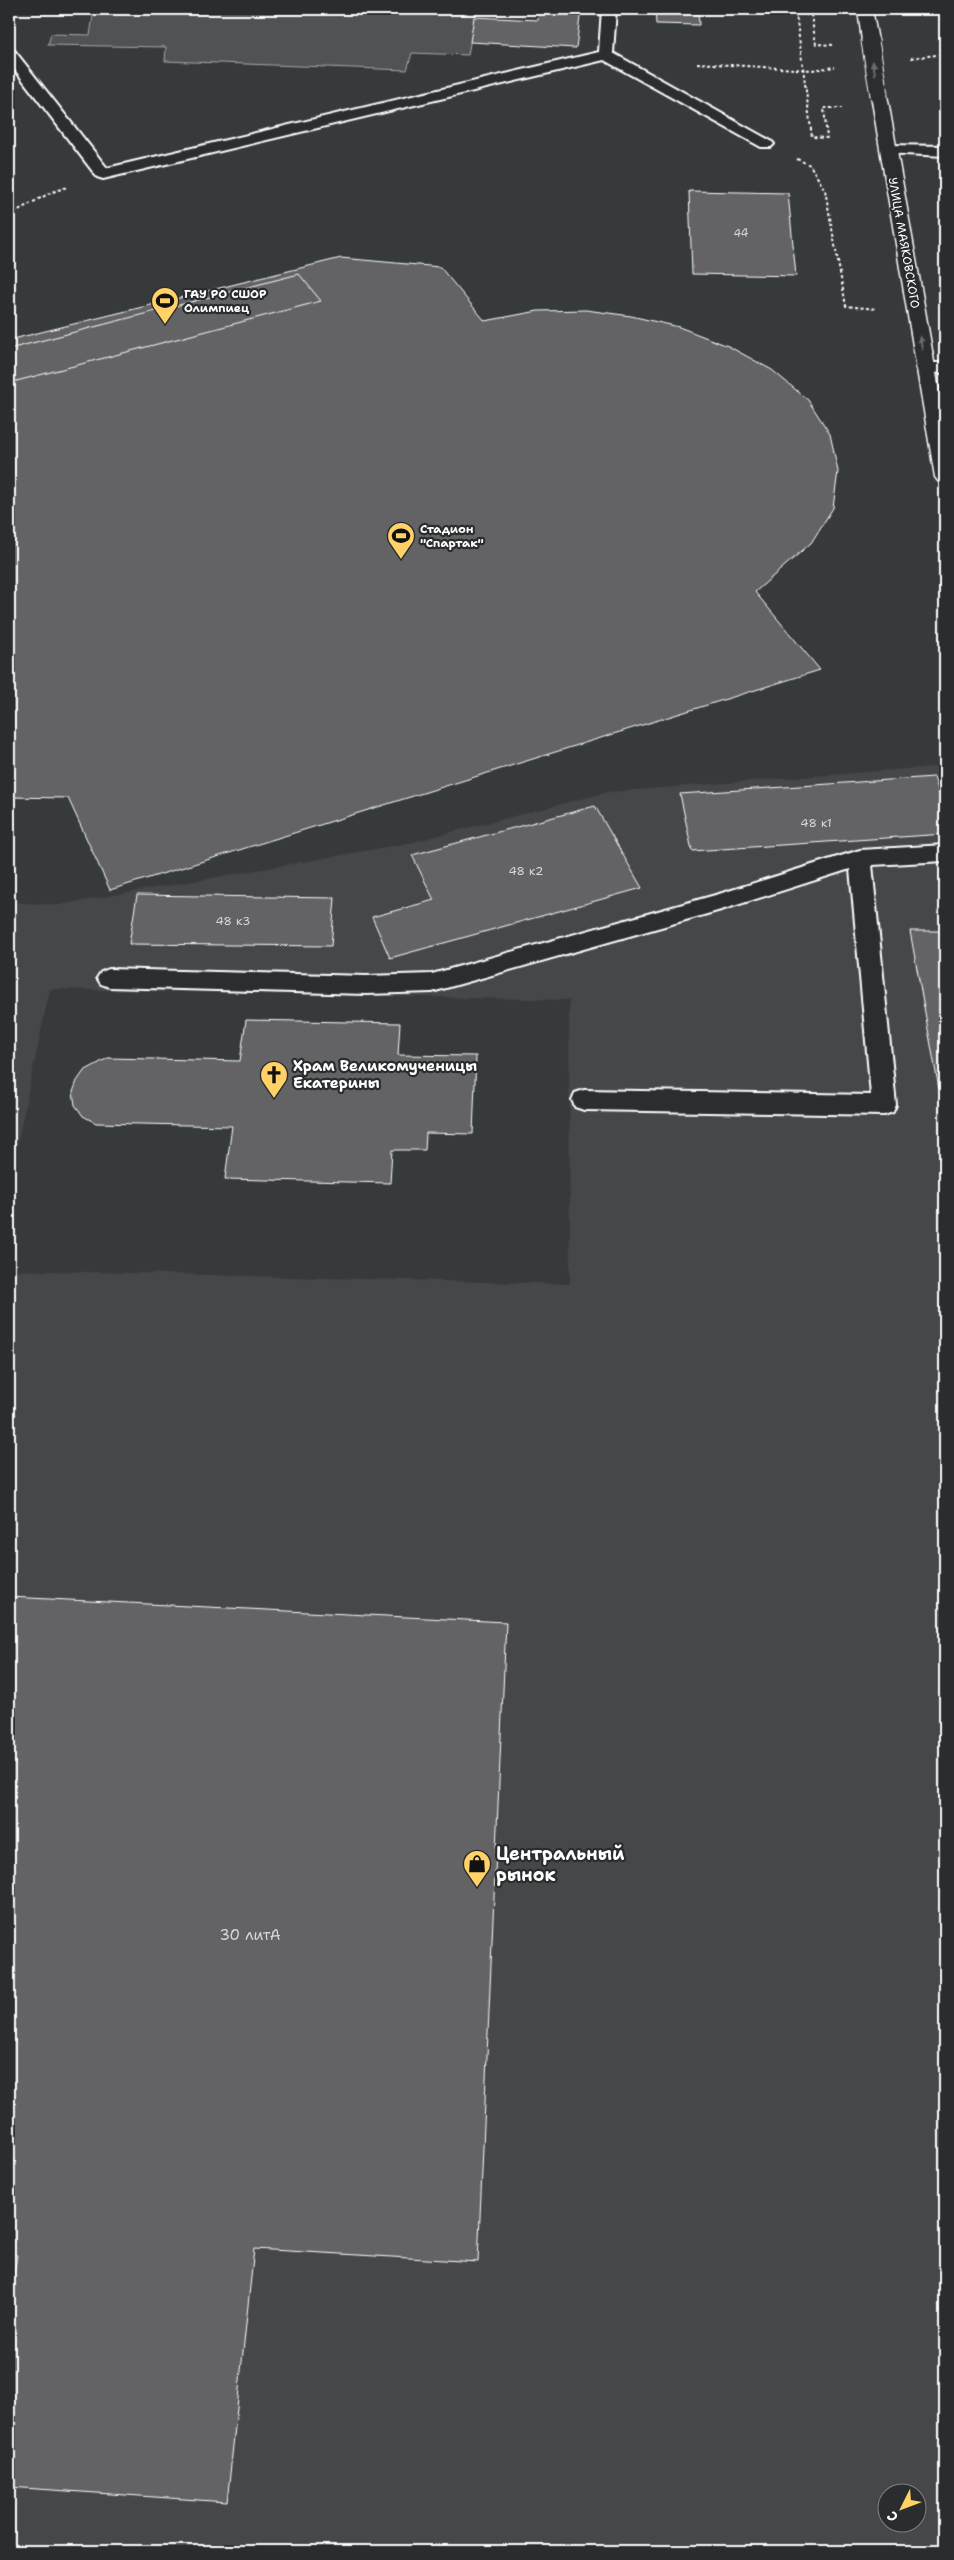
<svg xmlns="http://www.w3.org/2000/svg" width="954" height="2560" font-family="'Shantell Sans',sans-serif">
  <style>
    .built { fill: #444748; fill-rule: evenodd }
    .green { fill: #505354; stroke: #a8a9aa }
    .building { fill: #636465; stroke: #fff }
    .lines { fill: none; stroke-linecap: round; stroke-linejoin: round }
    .service-casing { stroke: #fff; stroke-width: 4 }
    .tertiary-casing { stroke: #fff; stroke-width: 3 }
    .path { stroke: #fff; stroke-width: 2; stroke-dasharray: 3 2.5; stroke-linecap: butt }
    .service { fill: #2a2d2e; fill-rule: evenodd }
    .tertiary { fill: #2a2d2e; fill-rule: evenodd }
    .tertiary-bridge-casing { stroke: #fff; stroke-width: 19; stroke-linecap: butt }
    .tertiary-bridge { stroke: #2a2d2e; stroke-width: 17 }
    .oneway { fill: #6a6c6d }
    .labels { text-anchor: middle; stroke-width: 4.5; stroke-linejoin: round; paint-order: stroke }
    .far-number-label { font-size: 11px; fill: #d8d8d8 }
    .far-street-label { font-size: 12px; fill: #fff; stroke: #2a2d2e }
    .far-poi-label { font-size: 12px; font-weight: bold; fill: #fff; stroke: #2a2d2e; text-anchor: start }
    .number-label { font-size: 12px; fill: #d8d8d8 }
    .poi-label { font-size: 15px; font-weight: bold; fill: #fff; stroke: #2a2d2e; text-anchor: start }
    .near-number-label { font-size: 15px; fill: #d8d8d8 }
    .near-poi-label { font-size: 18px; font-weight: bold; fill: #fff; stroke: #2a2d2e; text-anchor: start }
  </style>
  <rect width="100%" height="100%" fill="#373a3b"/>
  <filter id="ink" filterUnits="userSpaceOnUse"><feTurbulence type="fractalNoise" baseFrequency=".02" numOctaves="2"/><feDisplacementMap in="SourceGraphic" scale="10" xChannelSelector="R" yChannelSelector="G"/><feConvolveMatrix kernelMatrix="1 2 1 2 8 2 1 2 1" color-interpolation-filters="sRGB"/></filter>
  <g filter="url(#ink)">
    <path class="built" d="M945,766V2551H9V1270L570,1284L569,1000L50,989L9,1183V902L58,905L409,843L608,792ZM886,2492H916V2522H886Z"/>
    <path class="green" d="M94,9H476L468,55L412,53L407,70L165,61L166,47L48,45L51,34L90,35Z"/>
    <g class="building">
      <path d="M540,9H581L576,48L470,42L474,17L538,20Z"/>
      <path d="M655,9H698L699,25L656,24Z"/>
      <path d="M689,191L788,193L796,276L692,274Z"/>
      <path d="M341,258L440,267L485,321L538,311L586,310L631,316L679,327L728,346L772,370L808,400L830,434L838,471L833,508L811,543L755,592L820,670L110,890L68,798L9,797V340Z"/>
      <path d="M299,274L321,301L9,383V349Z"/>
      <path d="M934,777L945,811V834L692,851L680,794Z"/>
      <path d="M595,806L642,888L390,958L372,917L434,900L412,855Z"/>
      <path d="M137,895L335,898L331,946L129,944Z"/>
      <path d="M910,931H945V1089H939Z"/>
      <path d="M246,1020L400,1023L398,1055L476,1056L473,1134L426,1133L425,1150H392L390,1183L225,1179L232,1126L96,1123L83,1116L75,1105L73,1092L77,1081L84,1071L108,1058L240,1061Z"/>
      <path d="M9,1597L506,1622L478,2262L254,2249L227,2502L9,2487V2303L17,2255L9,2254Z"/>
    </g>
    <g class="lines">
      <defs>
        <g id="service">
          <path d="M602,9H616L613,53L771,141L774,144L771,147H761L604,60L103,179L97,177L9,62V49L14,50L107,168L599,52Z"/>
          <path d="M889,145L945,146V156L884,153L881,150L884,147Z"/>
          <path d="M925,363H945V373L919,372L916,368L919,364Z"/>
          <path d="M945,845V861L872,865L896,1105L893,1112L884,1115L584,1110L575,1107L572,1100L575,1093L584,1090L871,1095L850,869L721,910L432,992L366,994L109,987L101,984L97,978L101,972L109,969L366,976L432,974L719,894L860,850Z"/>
        </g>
        <g id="tertiary">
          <path d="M858,9H872L878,41L875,44L870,46L862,41Z"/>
          <path d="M879,90L887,95L945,424V483L938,481L935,477L871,95Z"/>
        </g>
      </defs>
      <use href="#service" class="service-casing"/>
      <use href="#tertiary" class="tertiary-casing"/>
      <g class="path">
        <path d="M833,45L816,44L811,15L796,14L812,137L827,138L824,108H842"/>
        <path d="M911,58L945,54"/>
        <path d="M697,63L812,70L835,67"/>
        <path d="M797,159L810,165L825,190L846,306L876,309"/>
        <path d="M9,215L50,193L67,187"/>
      </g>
      <use href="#service" class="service"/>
      <use href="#tertiary" class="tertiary"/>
      <defs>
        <path id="tertiary-bridge" d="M870,41L879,95"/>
      </defs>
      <use href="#tertiary-bridge" class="tertiary-bridge-casing"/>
      <use href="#tertiary-bridge" class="tertiary-bridge"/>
    </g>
    <defs><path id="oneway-solid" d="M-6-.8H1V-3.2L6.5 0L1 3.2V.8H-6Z" transform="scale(1.25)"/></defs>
    <g class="oneway">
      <use href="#oneway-solid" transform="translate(874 68) rotate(-100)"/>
      <use href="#oneway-solid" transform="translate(921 343) rotate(-100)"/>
    </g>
  </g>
  <defs>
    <symbol id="stadium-pin" viewBox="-11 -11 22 30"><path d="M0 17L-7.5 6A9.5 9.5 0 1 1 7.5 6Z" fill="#ffd166" stroke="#2a2d2e"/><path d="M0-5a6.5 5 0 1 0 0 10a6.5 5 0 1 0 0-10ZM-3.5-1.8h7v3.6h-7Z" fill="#111"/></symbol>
    <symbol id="church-pin" viewBox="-11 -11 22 30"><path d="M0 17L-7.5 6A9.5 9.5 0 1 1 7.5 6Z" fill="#ffd166" stroke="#2a2d2e"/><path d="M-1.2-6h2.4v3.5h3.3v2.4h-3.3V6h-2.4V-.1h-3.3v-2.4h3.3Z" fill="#111"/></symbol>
    <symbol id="shop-pin" viewBox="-11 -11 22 30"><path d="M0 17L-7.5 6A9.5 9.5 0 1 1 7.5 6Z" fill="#ffd166" stroke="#2a2d2e"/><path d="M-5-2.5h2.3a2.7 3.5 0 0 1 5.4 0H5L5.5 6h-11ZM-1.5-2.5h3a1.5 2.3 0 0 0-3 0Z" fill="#111"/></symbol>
  </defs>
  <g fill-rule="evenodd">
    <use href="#stadium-pin" x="149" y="285" width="32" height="43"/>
    <use href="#stadium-pin" x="385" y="520" width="32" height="43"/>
    <use href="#church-pin" x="258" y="1059" width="32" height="43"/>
    <use href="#shop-pin" x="461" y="1848" width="32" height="43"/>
  </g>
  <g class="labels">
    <g class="far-number-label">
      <text x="741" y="237">44</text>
    </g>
    <g class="far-street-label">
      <text transform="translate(904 243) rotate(80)" y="4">УЛИЦА МАЯКОВСКОГО</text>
    </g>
    <g class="far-poi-label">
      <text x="184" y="298">ГАУ РО СШОР<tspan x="184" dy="14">Олимпиец</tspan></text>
      <text x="420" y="533">Стадион<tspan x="420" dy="14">"Спартак"</tspan></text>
    </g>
    <g class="number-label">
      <text x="816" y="827">48 к1</text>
      <text x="526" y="875">48 к2</text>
      <text x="233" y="925">48 к3</text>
    </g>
    <g class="poi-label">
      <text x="293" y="1071">Храм Великомученицы<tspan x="293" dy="17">Екатерины</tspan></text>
    </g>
    <g class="near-number-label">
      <text x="250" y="1940">30 литА</text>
    </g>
    <g class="near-poi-label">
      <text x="496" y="1860">Центральный<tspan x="496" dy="21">рынок</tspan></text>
    </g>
  </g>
  <rect width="954" height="2560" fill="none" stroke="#2a2d2e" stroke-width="30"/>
  <rect x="15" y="15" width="924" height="2530" fill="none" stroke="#fff" stroke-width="2" filter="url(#ink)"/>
  <g transform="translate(902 2508) rotate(228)"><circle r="24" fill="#2a2d2e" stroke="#7f8182"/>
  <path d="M0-4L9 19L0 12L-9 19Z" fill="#ffd166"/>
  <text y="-8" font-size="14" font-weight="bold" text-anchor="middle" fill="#ffffff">С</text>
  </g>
</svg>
